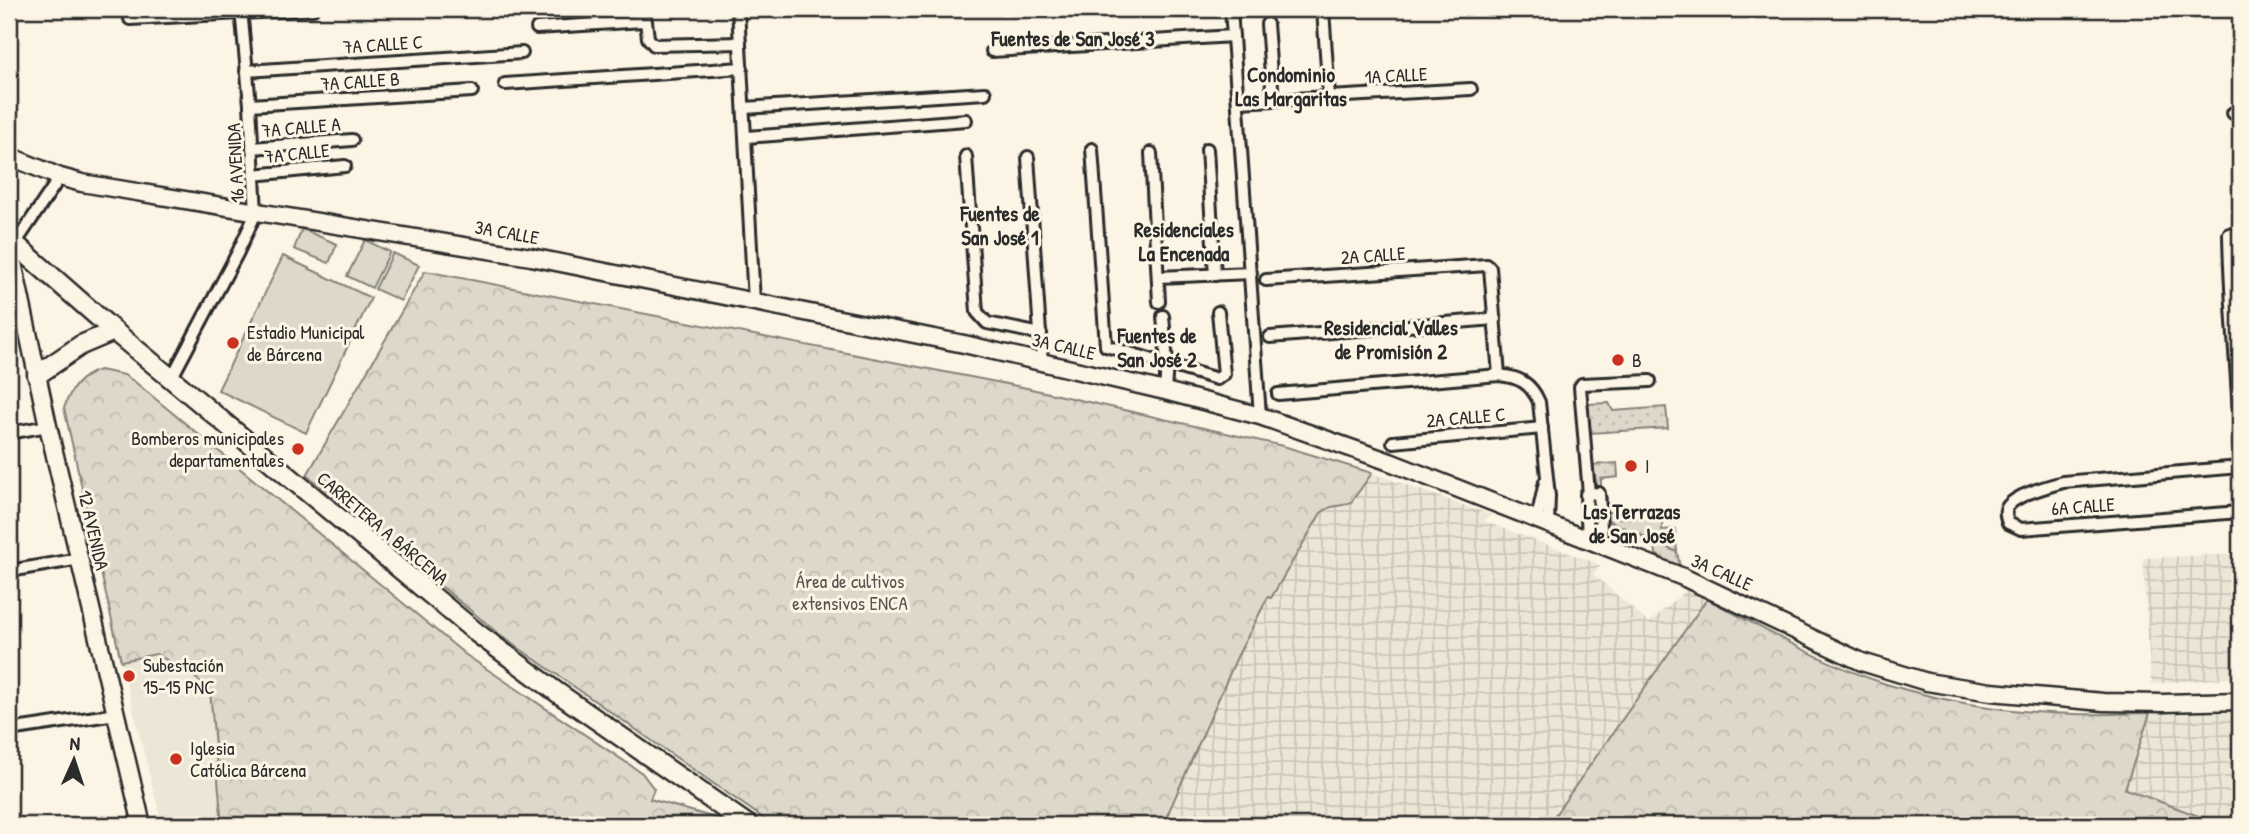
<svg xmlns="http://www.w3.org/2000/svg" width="2249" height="834" font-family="'Patrick Hand',sans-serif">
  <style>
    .built { fill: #ece6d7 }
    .industrial { fill: url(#industrial-grid) }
    .grass { fill: url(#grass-dots); stroke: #84827a; stroke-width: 2 }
    .forest { fill: url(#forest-crowns); stroke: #84827a; stroke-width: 2 }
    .park { fill: url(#park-tufts); stroke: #84827a; stroke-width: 2 }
    .pitch { fill: #ded8ca; stroke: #84827a; stroke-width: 2 }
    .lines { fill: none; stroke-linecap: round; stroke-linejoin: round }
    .minor-casing { stroke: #2b2b2b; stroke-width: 16 }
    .secondary-casing { stroke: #2b2b2b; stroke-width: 21 }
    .primary-casing { stroke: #2b2b2b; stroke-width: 23 }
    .minor { stroke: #fcf5e5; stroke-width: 10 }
    .secondary { stroke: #fcf5e5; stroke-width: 16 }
    .primary { stroke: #fcf5e5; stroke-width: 18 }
    .poi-dot { fill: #c8321e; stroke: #fcf5e5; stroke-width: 2.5 }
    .labels { text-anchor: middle; stroke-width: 6; stroke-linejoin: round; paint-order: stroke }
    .street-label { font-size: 19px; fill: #2b2b2b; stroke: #fcf5e5 }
    .poi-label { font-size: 19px; fill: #2b2b2b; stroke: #fcf5e5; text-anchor: start }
    .park-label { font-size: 19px; fill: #585653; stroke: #fcf5e5 }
    .neighbourhood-label { font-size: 21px; font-weight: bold; fill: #2b2b2b; stroke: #fcf5e5 }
  </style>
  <defs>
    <pattern id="industrial-grid" width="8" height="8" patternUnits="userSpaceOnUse" patternTransform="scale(1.75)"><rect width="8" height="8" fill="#ece6d7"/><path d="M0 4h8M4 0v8" fill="none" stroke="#cbc5b9"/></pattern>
    <pattern id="grass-dots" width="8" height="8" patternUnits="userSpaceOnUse" patternTransform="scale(1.75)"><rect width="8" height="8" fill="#ded8ca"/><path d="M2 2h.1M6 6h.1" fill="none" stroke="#bfbaae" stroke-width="1.8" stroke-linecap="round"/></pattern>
    <pattern id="forest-crowns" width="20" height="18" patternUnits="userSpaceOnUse" patternTransform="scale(1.75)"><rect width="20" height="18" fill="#ded8ca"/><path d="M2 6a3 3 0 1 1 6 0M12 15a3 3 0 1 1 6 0" fill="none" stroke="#bfbaae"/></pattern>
    <pattern id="park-tufts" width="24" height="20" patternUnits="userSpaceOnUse" patternTransform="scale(1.75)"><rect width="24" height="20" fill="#ded8ca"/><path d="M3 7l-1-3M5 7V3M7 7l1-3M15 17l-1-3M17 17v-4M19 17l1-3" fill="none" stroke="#bfbaae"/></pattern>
  </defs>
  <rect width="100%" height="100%" fill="#fcf5e5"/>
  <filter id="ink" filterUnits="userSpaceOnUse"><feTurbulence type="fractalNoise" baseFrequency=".0143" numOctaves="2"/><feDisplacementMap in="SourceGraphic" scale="14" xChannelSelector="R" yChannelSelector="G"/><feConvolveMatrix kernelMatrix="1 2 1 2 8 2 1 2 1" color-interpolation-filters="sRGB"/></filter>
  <g filter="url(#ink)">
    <path class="built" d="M156,654L191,674L210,690L223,825H162L121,661Z"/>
    <g class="industrial">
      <path d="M1372,473L1491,515L1484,521L1601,565L1593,574L1649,623L1686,590L1707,599L1548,825H1163L1237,657L1269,597L1271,598L1321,513L1330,506L1348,504L1352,501Z"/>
      <path d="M2237,554L2240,610V677L2151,684L2143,558Z"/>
      <path d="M2213,710L2240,711V825H2223L2125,789L2150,713Z"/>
    </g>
    <g class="grass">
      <path d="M1609,403L1613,411L1666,407L1668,428L1590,433L1588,404Z"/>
      <path d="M1617,463L1618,477L1601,479V488H1598L1592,465Z"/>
      <path d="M1605,519L1677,552L1680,567L1667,562L1656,554L1655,545L1638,541L1614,529V527L1611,528V536L1607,532Z"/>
    </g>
    <g class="forest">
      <path d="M425,271L1022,387L1283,446L1372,473L1352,501C1341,509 1334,502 1321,513L1271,598L1268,597L1237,657L1163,825H773L500,635L307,475Z"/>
      <path d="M100,370L124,375L135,382L466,655L642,773L654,789L650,799L722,820L729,825H222L210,690L191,674L156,654L121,661L64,408C71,388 80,376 100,370Z"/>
      <path d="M1707,599C1765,629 1823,664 1886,684C1945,702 2012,713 2075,714C2100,715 2125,713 2150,713L2125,789L2223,825H1548Z"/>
    </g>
    <path class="park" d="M1603,498H1607V512H1615L1616,518L1662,515V530L1675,529L1677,552L1605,519Z"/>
    <g class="pitch">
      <path d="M302,229L337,244L329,263L294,249Z"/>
      <path d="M365,240L390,252L372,288L347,276Z"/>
      <path d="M393,253L419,265L401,301L375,289Z"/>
      <path d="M283,256L371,298L306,433L218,390Z"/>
    </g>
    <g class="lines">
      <defs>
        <g id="minor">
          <path d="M738,9L754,302"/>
          <path d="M1231,9L1260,416"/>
          <path d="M1323,10L1329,96"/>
          <path d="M130,19L313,9"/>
          <path d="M1267,24L1273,100"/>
          <path d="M537,28L643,21H646L648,38L654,45L740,43"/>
          <path d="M992,51L1233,36"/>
          <path d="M246,71L522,53"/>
          <path d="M505,84L742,68"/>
          <path d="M1239,102L1471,89"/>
          <path d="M250,105L472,91"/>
          <path d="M744,108L985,93"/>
          <path d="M2233,113L2240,112"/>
          <path d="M747,137L966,120"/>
          <path d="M252,148L352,140"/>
          <path d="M1092,149L1106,346L1217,379L1224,374L1218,312"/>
          <path d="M1207,149L1215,275"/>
          <path d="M1151,153L1159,302"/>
          <path d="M966,156L977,312L987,323L1041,334"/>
          <path d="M1028,157L1042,362"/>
          <path d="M253,175L345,166"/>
          <path d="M2229,234C2230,301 2237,366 2240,432"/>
          <path d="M15,244L60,177"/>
          <path d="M1158,277L1251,273"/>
          <path d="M1266,280L1487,265L1490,268L1499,375"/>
          <path d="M1163,316L1167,363L1165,391"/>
          <path d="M1270,337L1495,319"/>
          <path d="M171,379L238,252L256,213L250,105L241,9"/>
          <path d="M1278,394L1499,375C1519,377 1531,383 1539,402L1549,496L1548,524"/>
          <path d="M9,433L48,426"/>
          <path d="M1393,442L1542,428"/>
          <path d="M2240,467L2063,482C2049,486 2017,494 2008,506C2004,511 2006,517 2008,523L2021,529L2240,512"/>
          <path d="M1589,494L1580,387L1582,384L1650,381"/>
          <path d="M1537,519L1545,482"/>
          <path d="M1588,540L1586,494L1599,493L1602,545"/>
          <path d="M9,571L80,559"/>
          <path d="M9,700L10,730"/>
          <path d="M9,730L116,714"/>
        </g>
        <g id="secondary">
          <path d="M9,156L60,177L82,183L531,257L964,344L1165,391L1260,416L1390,462L1683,577L1862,662L1927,682L1991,692L2103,702L2163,703L2240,701"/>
          <path d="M9,244L48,426L142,825"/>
        </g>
        <g id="primary">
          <path d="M9,241L15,244L114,331L477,633L558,693L748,825"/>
          <path d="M37,375L81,345L114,331"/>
        </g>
      </defs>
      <use href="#minor" class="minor-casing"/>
      <use href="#secondary" class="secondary-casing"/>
      <use href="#primary" class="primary-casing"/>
      <use href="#minor" class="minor"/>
      <use href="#secondary" class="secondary"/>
      <use href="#primary" class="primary"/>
    </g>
  </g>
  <g class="poi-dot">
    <circle cx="233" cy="343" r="7"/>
    <circle cx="1618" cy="360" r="7"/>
    <circle cx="298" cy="449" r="7"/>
    <circle cx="1631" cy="466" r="7"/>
    <circle cx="129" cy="676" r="7"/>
    <circle cx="176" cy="759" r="7"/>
  </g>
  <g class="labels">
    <g class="street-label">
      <text transform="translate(383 44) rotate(-4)" y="7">7A CALLE C</text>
      <text transform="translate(1396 75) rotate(-3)" y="7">1A CALLE</text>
      <text transform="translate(360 81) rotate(-4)" y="7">7A CALLE B</text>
      <text transform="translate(301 127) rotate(-5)" y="7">7A CALLE A</text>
      <text transform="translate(297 153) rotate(-6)" y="7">7A CALLE</text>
      <text transform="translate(235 163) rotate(-93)" y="7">16 AVENIDA</text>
      <text transform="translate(507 232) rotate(10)" y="7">3A CALLE</text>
      <text transform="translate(1373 255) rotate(-4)" y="7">2A CALLE</text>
      <text transform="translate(1064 346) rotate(13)" y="7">3A CALLE</text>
      <text transform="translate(1466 417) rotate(-5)" y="7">2A CALLE C</text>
      <text transform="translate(2083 506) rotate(-4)" y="7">6A CALLE</text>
      <text transform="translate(383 528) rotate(40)" y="7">CARRETERA A BÁRCENA</text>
      <text transform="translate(94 530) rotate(77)" y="7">12 AVENIDA</text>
      <text transform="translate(1722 572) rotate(24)" y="7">3A CALLE</text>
    </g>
    <g class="poi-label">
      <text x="247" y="339">Estadio Municipal<tspan x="247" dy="22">de Bárcena</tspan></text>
      <text x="1632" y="367">B</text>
      <text x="284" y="445" text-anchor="end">Bomberos municipales<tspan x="284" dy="22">departamentales</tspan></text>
      <text x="1645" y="473">I</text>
      <text x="143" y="672">Subestación<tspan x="143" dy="22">15-15 PNC</tspan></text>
      <text x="190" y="755">Iglesia<tspan x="190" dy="22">Católica Bárcena</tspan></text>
    </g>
    <g class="park-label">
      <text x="850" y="588">Área de cultivos<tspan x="850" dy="22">extensivos ENCA</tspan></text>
    </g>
    <g class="neighbourhood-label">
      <text x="1073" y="46">Fuentes de San José 3</text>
      <text x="1291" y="82">Condominio<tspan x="1291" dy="24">Las Margaritas</tspan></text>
      <text x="1000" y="221">Fuentes de<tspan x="1000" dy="24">San José 1</tspan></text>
      <text x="1184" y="237">Residenciales<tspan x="1184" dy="24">La Encenada</tspan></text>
      <text x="1391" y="335">Residencial Valles<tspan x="1391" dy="24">de Promisión 2</tspan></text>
      <text x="1157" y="343">Fuentes de<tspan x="1157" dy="24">San José 2</tspan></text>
      <text x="1632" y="519">Las Terrazas<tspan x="1632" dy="24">de San José</tspan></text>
    </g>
  </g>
  <rect width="2249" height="834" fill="none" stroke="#fcf5e5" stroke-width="35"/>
  <rect x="18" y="18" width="2214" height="799" fill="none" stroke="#2b2b2b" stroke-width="2.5" filter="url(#ink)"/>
  <g transform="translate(74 760) rotate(3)" stroke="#fcf5e5" stroke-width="5" paint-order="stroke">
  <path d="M0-5L12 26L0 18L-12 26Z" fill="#2b2b2b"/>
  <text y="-10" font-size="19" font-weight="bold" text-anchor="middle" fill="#2b2b2b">N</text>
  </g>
</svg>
